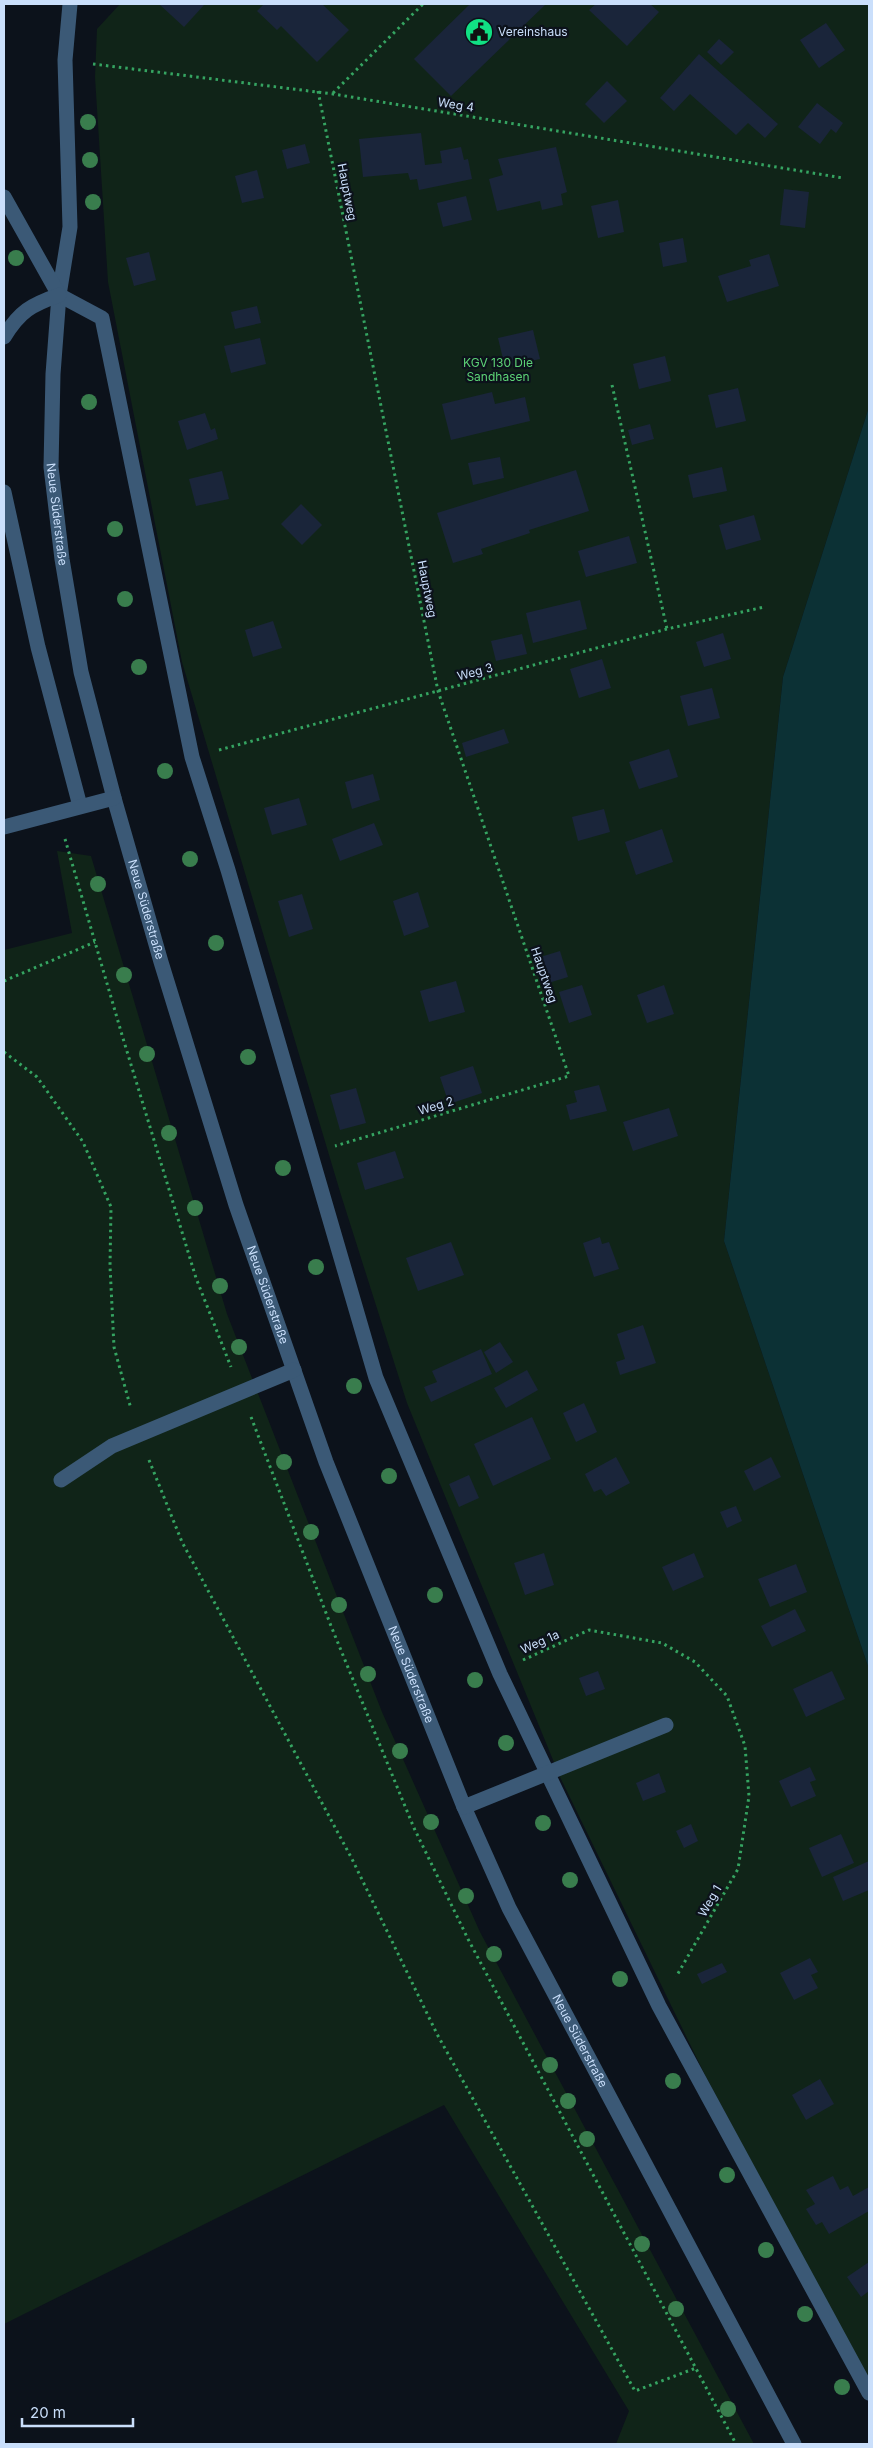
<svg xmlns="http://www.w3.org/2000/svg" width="873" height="2448" font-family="Inter,sans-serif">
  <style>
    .green { fill: #102418 }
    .water { fill: #0c3135 }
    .building { fill: #1a253a }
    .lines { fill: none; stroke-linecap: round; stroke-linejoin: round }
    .path { stroke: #35a461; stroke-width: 3; stroke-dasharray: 2.5 4; stroke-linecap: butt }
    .minor { stroke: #3b5976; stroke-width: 15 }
    .tree { fill: #397d4d }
    .labels { text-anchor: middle; stroke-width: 4.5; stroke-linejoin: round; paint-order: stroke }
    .poi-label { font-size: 12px; fill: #cadffb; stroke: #0c121b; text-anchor: start }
    .street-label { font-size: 12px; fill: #cadffb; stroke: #0c121b }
    .park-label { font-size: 12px; fill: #5dd476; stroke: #0c121b }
  </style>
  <rect width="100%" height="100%" fill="#0c121b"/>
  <g class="green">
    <path d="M120,4H869V407L783,677L724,1241L869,1669V2380L705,2075L560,1777L407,1403L341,1195L182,662L108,282L95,77L97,29Z"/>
    <path d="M57,851L91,856L227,1314L382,1712L480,1932L754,2444H616L629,2411L444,2105L4,2324V950L72,933Z"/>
  </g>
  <path class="water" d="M869,407V1669L724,1241L783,677Z"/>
  <g class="building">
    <path d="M159,4H202L204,5L184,27Z"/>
    <path d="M264,4H322L349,30L317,62L281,26L277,30L257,11Z"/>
    <path d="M470,4L545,5L451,96L414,59Z"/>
    <path d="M596,4H650L659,12L627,46L589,10Z"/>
    <path d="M826,23L845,50L819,68L800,40Z"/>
    <path d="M719,39L734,52L721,65L707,52Z"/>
    <path d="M699,54L778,124L765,138L748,123L736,135L690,94L674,111L660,98Z"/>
    <path d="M607,81L627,101L604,123L585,104Z"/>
    <path d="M817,103L843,123L836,133L831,129L820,144L798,127Z"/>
    <path d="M421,133L425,165L442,163L440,151L461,147L464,160L468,159L472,179L419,190L417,179L410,180L408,173L363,177L359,139Z"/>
    <path d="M305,144L310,163L287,169L282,150Z"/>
    <path d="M556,147L567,192L561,194L563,205L542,210L540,201L497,211L489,179L503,175L498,159Z"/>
    <path d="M257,170L264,198L242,203L235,176Z"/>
    <path d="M784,189L809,192L805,228L780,225Z"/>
    <path d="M466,196L472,220L443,227L437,203Z"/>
    <path d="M618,200L624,232L598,238L591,206Z"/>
    <path d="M683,238L687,262L663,267L659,243Z"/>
    <path d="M149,252L156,280L134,286L126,258Z"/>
    <path d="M769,254L779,286L727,302L718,276L751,266L749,260Z"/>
    <path d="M257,306L261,323L235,329L231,312Z"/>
    <path d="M533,330L540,359L505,367L498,338Z"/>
    <path d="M260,338L266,364L231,373L224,346Z"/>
    <path d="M665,356L671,381L639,389L633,364Z"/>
    <path d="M738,388L746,421L716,428L708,395Z"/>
    <path d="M492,392L495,404L525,397L530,421L451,440L442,404Z"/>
    <path d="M205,413L211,430L215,428L218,439L187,450L178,421Z"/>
    <path d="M650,424L654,439L632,445L628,430Z"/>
    <path d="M500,457L504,478L473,485L468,463Z"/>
    <path d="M722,467L727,491L693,498L688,475Z"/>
    <path d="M576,470L589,511L529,530L530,533L481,549L483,554L453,563L437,513Z"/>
    <path d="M222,471L229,499L196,506L189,479Z"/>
    <path d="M301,504L322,525L302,545L281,524Z"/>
    <path d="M754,515L761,540L726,550L719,525Z"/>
    <path d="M629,536L637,563L586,577L578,551Z"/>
    <path d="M580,600L587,629L533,643L526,613Z"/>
    <path d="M273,621L282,648L253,657L245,630Z"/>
    <path d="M723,633L731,659L704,667L696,642Z"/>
    <path d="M522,634L527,654L496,661L491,641Z"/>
    <path d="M602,659L611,688L579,698L570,669Z"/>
    <path d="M712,688L720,718L688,726L680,696Z"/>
    <path d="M504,729L509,743L466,757L462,743Z"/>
    <path d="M669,749L678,777L639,789L629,762Z"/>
    <path d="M373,774L380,800L352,809L345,782Z"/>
    <path d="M299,798L307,825L272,835L264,808Z"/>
    <path d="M604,809L610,832L578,841L572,817Z"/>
    <path d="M374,823L383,845L340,861L332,839Z"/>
    <path d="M662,829L673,862L636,875L625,842Z"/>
    <path d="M418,892L429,927L404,936L393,901Z"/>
    <path d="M302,894L313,929L289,937L278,901Z"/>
    <path d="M560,951L568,977L545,984L537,958Z"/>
    <path d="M456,981L465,1012L429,1022L420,991Z"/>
    <path d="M582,985L592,1015L569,1023L559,992Z"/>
    <path d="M664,985L674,1014L647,1023L637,995Z"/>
    <path d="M473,1066L482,1093L449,1104L440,1077Z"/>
    <path d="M599,1085L607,1111L570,1120L566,1105L577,1102L574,1091Z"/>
    <path d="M356,1088L366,1123L340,1130L330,1095Z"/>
    <path d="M669,1108L678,1136L633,1151L623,1122Z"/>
    <path d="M395,1151L404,1178L365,1190L357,1163Z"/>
    <path d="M600,1237L602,1244L609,1242L619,1269L594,1277L583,1243Z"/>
    <path d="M451,1242L464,1275L418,1291L406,1258Z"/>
    <path d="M643,1325L656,1363L620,1375L616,1362L625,1359L617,1334Z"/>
    <path d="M500,1342L513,1362L496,1373L484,1352Z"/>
    <path d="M481,1349L492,1374L431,1402L424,1387L437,1382L432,1371Z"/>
    <path d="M527,1370L538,1390L506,1408L494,1388Z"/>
    <path d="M584,1403L597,1432L576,1442L563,1413Z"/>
    <path d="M532,1417L551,1459L493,1486L474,1444Z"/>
    <path d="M616,1457L630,1483L606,1496L601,1489L594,1492L585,1474Z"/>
    <path d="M771,1457L781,1477L754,1491L744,1471Z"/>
    <path d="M469,1475L479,1498L459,1507L449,1484Z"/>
    <path d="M736,1506L742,1521L727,1528L720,1512Z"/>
    <path d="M544,1553L554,1585L525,1595L514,1563Z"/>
    <path d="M694,1553L704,1577L673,1591L662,1567Z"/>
    <path d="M796,1564L807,1592L770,1607L758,1579Z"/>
    <path d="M795,1609L806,1631L772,1647L761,1626Z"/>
    <path d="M598,1671L605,1689L586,1696L579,1678Z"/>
    <path d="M832,1671L845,1699L806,1717L793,1689Z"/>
    <path d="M810,1767L816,1780L810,1782L816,1796L791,1807L779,1781Z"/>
    <path d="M659,1773L666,1792L643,1801L636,1783Z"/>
    <path d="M691,1824L698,1841L684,1848L676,1831Z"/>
    <path d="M841,1834L854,1863L822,1877L809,1848Z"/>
    <path d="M869,1861V1890L843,1901L833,1877Z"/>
    <path d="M810,1958L818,1972L811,1975L818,1988L794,2000L780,1973Z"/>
    <path d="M722,1963L727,1972L702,1984L697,1974Z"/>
    <path d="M820,2079L834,2104L806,2120L792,2095Z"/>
    <path d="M833,2176L840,2190L848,2186L853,2196L869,2187V2211L829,2234L822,2222L816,2225L806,2209L815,2204L806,2190Z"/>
    <path d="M869,2262V2291L861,2297L847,2277Z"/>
  </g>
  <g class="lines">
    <g class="path">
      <path d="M93,64L333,94L843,178"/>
      <path d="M318,91L438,691L569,1076L335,1146"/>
      <path d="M333,93L423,4"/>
      <path d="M612,385L667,629"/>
      <path d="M219,750L667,629L764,607"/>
      <path d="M65,839L122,1035L196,1278L231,1367"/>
      <path d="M4,981L95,942"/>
      <path d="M4,1052L37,1077L83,1142L111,1207L110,1266L114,1347L131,1409"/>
      <path d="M251,1417L331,1626L414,1828L468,1939L736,2444"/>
      <path d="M149,1460L182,1542L352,1859L437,2034L635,2391L696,2368"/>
      <path d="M523,1660L589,1630L662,1643L695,1662L727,1696L745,1746L749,1796L738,1869L676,1977"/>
    </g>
    <g class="minor">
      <path id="s1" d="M70,4L65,60L70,227L59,295L53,374L51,467L62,559L81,672L114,798L161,962L236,1205L326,1462L464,1807L509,1908L794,2444"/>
      <path d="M4,197L59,295L102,318L192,757L228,870L376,1378L500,1674L659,2006L869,2393"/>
      <path d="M4,337C20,311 31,305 59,295"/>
      <path d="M4,492L38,647L80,806"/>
      <path d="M4,827L114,798"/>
      <path d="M61,1480L112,1446L294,1370"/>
      <path d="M464,1807L666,1725"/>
    </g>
  </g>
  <g class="tree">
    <circle cx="88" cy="122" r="8"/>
    <circle cx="90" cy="160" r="8"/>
    <circle cx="93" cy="202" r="8"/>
    <circle cx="16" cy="258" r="8"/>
    <circle cx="89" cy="402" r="8"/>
    <circle cx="115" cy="529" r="8"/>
    <circle cx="125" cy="599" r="8"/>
    <circle cx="139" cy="667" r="8"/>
    <circle cx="165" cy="771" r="8"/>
    <circle cx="190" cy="859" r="8"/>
    <circle cx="98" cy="884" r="8"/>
    <circle cx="216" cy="943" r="8"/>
    <circle cx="124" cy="975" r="8"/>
    <circle cx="147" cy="1054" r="8"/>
    <circle cx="248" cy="1057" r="8"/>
    <circle cx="169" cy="1133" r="8"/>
    <circle cx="283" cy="1168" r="8"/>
    <circle cx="195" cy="1208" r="8"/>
    <circle cx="316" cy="1267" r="8"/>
    <circle cx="220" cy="1286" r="8"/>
    <circle cx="239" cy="1347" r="8"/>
    <circle cx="354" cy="1386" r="8"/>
    <circle cx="284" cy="1462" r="8"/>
    <circle cx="389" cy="1476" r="8"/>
    <circle cx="311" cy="1532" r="8"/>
    <circle cx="435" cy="1595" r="8"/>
    <circle cx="339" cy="1605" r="8"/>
    <circle cx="368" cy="1674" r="8"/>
    <circle cx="475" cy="1680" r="8"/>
    <circle cx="506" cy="1743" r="8"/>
    <circle cx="400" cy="1751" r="8"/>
    <circle cx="431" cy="1822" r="8"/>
    <circle cx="543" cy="1823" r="8"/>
    <circle cx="570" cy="1880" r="8"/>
    <circle cx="466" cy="1896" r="8"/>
    <circle cx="494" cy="1954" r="8"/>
    <circle cx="620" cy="1979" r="8"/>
    <circle cx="550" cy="2065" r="8"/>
    <circle cx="673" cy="2081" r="8"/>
    <circle cx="568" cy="2101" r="8"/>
    <circle cx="587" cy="2139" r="8"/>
    <circle cx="727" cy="2175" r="8"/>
    <circle cx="642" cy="2244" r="8"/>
    <circle cx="766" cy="2250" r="8"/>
    <circle cx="676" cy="2309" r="8"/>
    <circle cx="805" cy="2314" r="8"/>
    <circle cx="842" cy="2387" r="8"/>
    <circle cx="728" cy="2409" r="8"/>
  </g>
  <defs>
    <symbol id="civic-disc" viewBox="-11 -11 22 22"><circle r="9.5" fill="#11e084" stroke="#0c121b"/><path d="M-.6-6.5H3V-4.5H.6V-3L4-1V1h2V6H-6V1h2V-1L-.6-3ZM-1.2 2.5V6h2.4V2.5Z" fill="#111"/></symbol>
  </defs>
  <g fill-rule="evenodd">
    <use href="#civic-disc" x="463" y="16" width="32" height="32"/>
  </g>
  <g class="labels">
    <g class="poi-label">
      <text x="498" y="36">Vereinshaus</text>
    </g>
    <g class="street-label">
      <text transform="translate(456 105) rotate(9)" y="4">Weg 4</text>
      <text transform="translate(347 192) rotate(79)" y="4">Hauptweg</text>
      <text dy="4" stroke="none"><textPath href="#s1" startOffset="512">Neue Süderstraße</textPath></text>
      <text transform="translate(427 589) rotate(79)" y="4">Hauptweg</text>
      <text transform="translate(475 672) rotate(-15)" y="4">Weg 3</text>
      <text dy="4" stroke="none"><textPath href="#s1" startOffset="918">Neue Süderstraße</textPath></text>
      <text transform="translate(544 975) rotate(71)" y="4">Hauptweg</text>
      <text transform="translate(436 1106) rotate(-17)" y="4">Weg 2</text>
      <text dy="4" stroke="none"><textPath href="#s1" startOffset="1322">Neue Süderstraße</textPath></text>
      <text transform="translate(540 1642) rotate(-24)" y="4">Weg 1a</text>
      <text dy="4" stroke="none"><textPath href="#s1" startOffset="1728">Neue Süderstraße</textPath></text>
      <text transform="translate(710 1901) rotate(-60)" y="4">Weg 1</text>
      <text dy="4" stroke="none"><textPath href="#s1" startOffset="2132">Neue Süderstraße</textPath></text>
    </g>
    <g class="park-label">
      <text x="498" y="367">KGV 130 Die<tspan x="498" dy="14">Sandhasen</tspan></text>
    </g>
  </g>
  <rect width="873" height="2448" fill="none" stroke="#cadffb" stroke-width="10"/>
  <path d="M22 2418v8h111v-8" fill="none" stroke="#cadffb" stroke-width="2.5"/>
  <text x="30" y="2418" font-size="15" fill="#cadffb" stroke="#0c121b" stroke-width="4" paint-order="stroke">20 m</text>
</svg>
